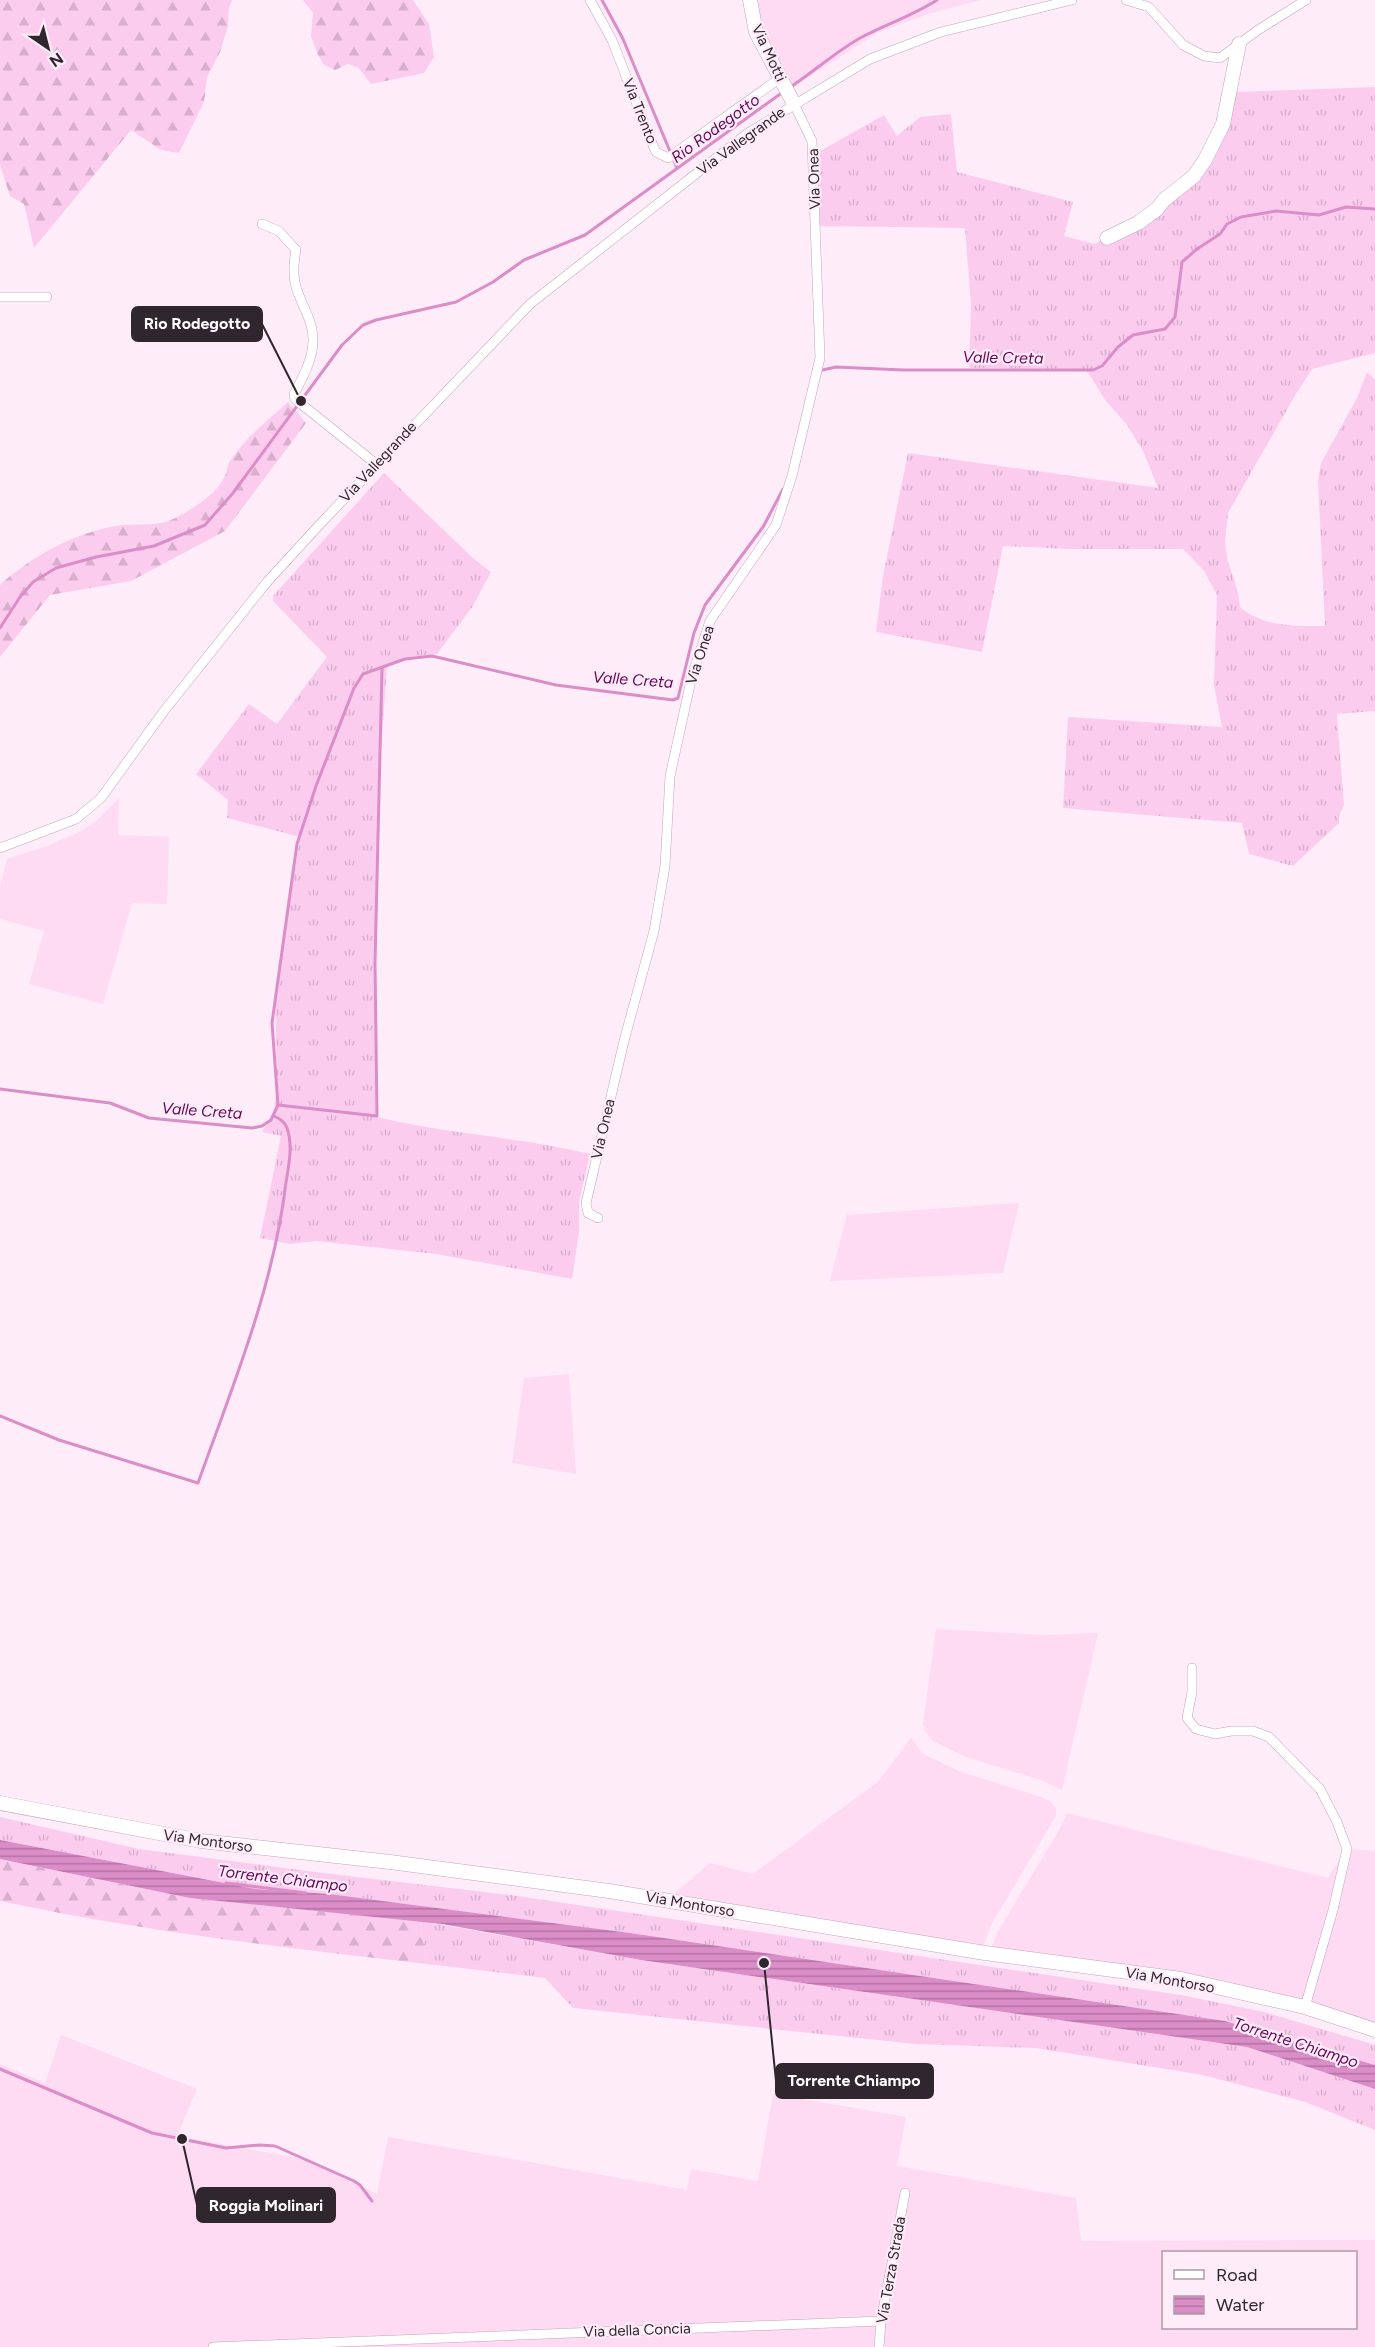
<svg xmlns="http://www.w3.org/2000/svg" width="1375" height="2347" font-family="Figtree,sans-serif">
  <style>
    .built { fill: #fedaf3; fill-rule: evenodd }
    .grass { fill: url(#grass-tufts) }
    .forest { fill: url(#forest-firs) }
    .water { fill: url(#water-rules) }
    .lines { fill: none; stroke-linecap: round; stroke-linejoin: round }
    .stream { stroke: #db8dc8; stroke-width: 3 }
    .street-casing { stroke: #c1a6b9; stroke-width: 10 }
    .secondary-casing { stroke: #c1a6b9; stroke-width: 15 }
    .street { stroke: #fff; stroke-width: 9 }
    .secondary { stroke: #fff; stroke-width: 14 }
    .labels { text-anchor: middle; stroke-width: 4.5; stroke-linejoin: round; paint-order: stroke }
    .street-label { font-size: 15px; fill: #30262d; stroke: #feecf9 }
    .water-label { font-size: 16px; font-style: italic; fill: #660557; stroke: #feecf9 }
    .leader { fill: none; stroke: #30262d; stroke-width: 2 }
    .callout-dot { fill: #30262d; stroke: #feecf9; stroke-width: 2 }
    .callout { fill: #30262d; stroke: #30262d; stroke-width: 2 }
    .callout-label { font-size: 16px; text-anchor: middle; font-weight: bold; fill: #fff }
  </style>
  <defs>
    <pattern id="grass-tufts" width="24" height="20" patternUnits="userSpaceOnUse" patternTransform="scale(1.5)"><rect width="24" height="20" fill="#fcccef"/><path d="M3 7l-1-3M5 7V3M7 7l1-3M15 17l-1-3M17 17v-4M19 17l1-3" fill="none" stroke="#d8afcd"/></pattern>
    <pattern id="forest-firs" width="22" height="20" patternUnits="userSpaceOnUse" patternTransform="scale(1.5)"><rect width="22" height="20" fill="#fcccef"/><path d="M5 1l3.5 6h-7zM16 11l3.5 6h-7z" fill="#d8afcd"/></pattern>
    <pattern id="water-rules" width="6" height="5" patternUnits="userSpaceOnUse" patternTransform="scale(1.5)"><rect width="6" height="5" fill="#db8dc8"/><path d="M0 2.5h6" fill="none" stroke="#b273a3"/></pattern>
  </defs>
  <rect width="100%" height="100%" fill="#feecf9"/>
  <g class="built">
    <path d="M747,0H981L928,14L877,33L787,91Z"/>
    <path d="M119,798L118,835L169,837L167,904L132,903L103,1004L29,984L44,931L0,919V887L7,859L47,846L79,832L95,822Z"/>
    <path d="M1019,1203L1003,1273L830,1281L847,1215Z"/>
    <path d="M569,1374L576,1474L512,1463L524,1378Z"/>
    <path d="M936,1629L1045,1635L1098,1633L1062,1790L1041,1780L966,1757L933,1741L925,1731L923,1724Z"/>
    <path d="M911,1738L923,1754L961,1772L1035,1795L1050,1801L1056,1808V1816L991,1925L983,1947L670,1897L710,1863L753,1874L879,1781Z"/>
    <path d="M1067,1813L1328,1878L1346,1849L1375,1851V2022L1320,2006L991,1949L997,1933L1058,1832Z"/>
    <path d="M61,2035L197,2089L177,2136L303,2159L377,2194L388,2137L687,2190L691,2169L758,2181L773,2094L906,2117L897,2166L1076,2198L1081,2241L1375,2240V2347H0V2064L45,2083ZM1164,2252H1356V2328H1164Z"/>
  </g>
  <g class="grass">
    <path d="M1375,87V353L1312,369L1296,394L1228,513L1225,541L1227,558L1238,592L1240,607C1263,627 1295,626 1325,626L1318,481L1321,463L1357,398L1367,372L1375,380V711L1337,714L1344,805L1339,816V823L1293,866L1249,854L1242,823L1063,808L1068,717L1222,727L1214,685L1217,595L1204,571L1183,549H1068L1003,546L982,652L876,632L883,576L908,453L1158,488L1143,451L1127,425L1105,400L1088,372L1077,369L969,368L971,305L965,228L817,226L813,155L884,115L897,136L920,117L951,114L957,172L1073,202L1064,236L1095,244L1164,199L1209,149L1233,92Z"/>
    <path d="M384,473L473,558L491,572L473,606L437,654L408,657L387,664L377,814L378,905L374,940L377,1117C447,1134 520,1137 590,1154L579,1202V1232L572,1279L436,1254L316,1241L290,1244L260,1238L281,1136L262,1132L274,1111L277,1083L275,995L300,837L227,818L228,800L196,774L249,704L277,724L327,657L273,601V596Z"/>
    <path d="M0,1817L139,1849L323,1873L511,1895L1181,1995L1264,2012L1375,2045V2065L1225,2021L630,1933L329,1894L256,1889L0,1840Z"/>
    <path d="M420,1921L641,1960L1247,2047L1375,2089V2130L1305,2102L1203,2075L1036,2048L915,2044L573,2008L545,1978L427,1964Z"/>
  </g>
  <g class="forest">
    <path d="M0,0H232L229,8L228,26L220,52L207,77L204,102L179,153L161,150L131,130L34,248L24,204L10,196L0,165Z"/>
    <path d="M303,0H413L429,24L434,57L424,73L371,84L359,68L348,64L335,70L324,65L318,55L311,36L313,13Z"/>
    <path d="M288,402L306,423L225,531L131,581L50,595L0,657V585L3,582C35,555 74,533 116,526C140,522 156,529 179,516C195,507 215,495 224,478C227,473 227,466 230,461C245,438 268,420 288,402Z"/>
    <path d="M0,1859L190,1898L420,1921L427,1964C284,1948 141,1931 0,1901Z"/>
  </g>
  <path class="water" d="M0,1840L256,1889L329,1894L630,1933L1225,2021L1375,2065V2089L1247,2047L641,1960L442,1924L190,1898L0,1859Z"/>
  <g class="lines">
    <g class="stream">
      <path d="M602,0L623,39L677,168"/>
      <path d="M789,88C814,72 836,51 862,37C887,24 914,15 937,0"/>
      <path d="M818,371L836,367L903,370H1093L1102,366L1118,347L1133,335L1165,329L1175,317L1182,262L1197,249L1220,234L1227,224L1241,217L1276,211L1319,215L1346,207L1375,209"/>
      <path d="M0,628L20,597L33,582L56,568L96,557L154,546L205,525L233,493L342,345L363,325L376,320L456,302L493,282L524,260L585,235L783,92"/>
      <path d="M0,1089L110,1103L149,1118L252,1128L262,1126L271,1120L278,1105L272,1023L297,844L316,786L354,688L363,674L405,659L432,656L556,685L673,700L678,698L694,633L705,605L763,527L783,489"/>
      <path d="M278,1105L377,1116L375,963L382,668"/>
      <path d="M0,1416L59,1440L198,1483C233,1385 274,1286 286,1182C289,1164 293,1145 287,1128C284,1121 280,1119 274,1116"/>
      <path d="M226,1883L306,1893"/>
      <path d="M0,2069L152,2133L226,2148L260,2145L275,2146L354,2181L360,2185L372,2201"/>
    </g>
    <defs>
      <g id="street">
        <path d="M590,0L612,40L652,143L656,152L668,158L780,78"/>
        <path d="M1126,0L1149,7L1183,45L1204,56L1220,58L1258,30L1306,0"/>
        <path d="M262,224L279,231L296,250C294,260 293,272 295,283C299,302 314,320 313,341C313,359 302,379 294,394L295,399L376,464"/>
        <path d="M0,297H47"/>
        <path d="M0,848L76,819L101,798L164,711L267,582L322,522L530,304L748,133L870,59L941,32L1072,0"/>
        <path d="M598,1218L588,1213L586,1203L624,1041L654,931L665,866L670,776L692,676L710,621L776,525L792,476L820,358L812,141L794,104"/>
        <path d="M1192,1668V1692L1187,1718L1196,1729L1215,1734L1231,1731H1253L1269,1737L1320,1789L1337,1822L1347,1849L1333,1910L1305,2007"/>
        <path d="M213,2347L881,2321"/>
        <path d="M879,2347L881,2321L905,2193"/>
      </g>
      <g id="secondary">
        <path d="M750,0L756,32L794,104"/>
        <path d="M1107,238L1138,223L1157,209L1164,200L1194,176L1205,160L1223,124L1239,44"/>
        <path d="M0,1803L201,1841L390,1862L609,1891L985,1953L1181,1979L1305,2007L1375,2030"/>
      </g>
    </defs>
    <use href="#street" class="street-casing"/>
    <use href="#secondary" class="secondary-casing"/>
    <use href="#street" class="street"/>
    <use href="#secondary" class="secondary"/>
  </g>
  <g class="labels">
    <g class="street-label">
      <text transform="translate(769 53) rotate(65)" y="5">Via Motti</text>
      <text transform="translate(640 111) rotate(68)" y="5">Via Trento</text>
      <text transform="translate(741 141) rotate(-36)" y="5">Via Vallegrande</text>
      <text transform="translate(814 179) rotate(-92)" y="5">Via Onea</text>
      <text transform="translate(378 462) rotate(-47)" y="5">Via Vallegrande</text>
      <text transform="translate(700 655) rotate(-72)" y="5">Via Onea</text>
      <text transform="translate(603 1129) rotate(-77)" y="5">Via Onea</text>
      <text transform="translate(208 1841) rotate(8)" y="5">Via Montorso</text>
      <text transform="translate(690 1904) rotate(10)" y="5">Via Montorso</text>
      <text transform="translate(1170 1980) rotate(10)" y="5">Via Montorso</text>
      <text transform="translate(891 2270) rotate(-80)" y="5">Via Terza Strada</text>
      <text transform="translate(637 2330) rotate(-2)" y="5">Via della Concia</text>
    </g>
    <g class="water-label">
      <text transform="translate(715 128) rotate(-36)" y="6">Rio Rodegotto</text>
      <text transform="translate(1003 357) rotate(1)" y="6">Valle Creta</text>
      <text transform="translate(633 679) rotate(4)" y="6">Valle Creta</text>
      <text transform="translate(202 1110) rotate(4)" y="6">Valle Creta</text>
      <text transform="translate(283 1878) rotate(7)" y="6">Torrente Chiampo</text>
      <text transform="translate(1296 2042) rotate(18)" y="6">Torrente Chiampo</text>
    </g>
  </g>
  <path class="leader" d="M301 401L262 324M764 1963L776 2081M182 2139L197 2205"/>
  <g class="callout-dot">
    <circle cx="301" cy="401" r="6"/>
    <circle cx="764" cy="1963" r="6"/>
    <circle cx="182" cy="2139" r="6"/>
  </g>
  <g class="callout">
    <rect x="132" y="307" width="130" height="34" rx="6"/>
    <rect x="776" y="2064" width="157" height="34" rx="6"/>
    <rect x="197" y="2188" width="138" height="34" rx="6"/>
  </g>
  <g class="callout-label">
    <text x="197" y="329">Rio Rodegotto</text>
    <text x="854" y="2086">Torrente Chiampo</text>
    <text x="266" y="2211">Roggia Molinari</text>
  </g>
  <rect x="1162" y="2251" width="195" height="78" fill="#feecf9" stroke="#ac9da7" stroke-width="1.5"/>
  <rect x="1174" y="2270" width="30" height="9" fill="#ffffff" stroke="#ac9da7" stroke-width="1.5"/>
  <text x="1216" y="2281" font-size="18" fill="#30262d">Road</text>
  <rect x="1174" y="2296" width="30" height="18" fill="url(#water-rules)" stroke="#ac9da7" stroke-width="1.5"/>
  <text x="1216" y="2311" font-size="18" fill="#30262d">Water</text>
  <g transform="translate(48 48) rotate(145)" stroke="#feecf9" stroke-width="4.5" paint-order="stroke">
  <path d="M0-4.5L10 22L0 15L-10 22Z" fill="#30262d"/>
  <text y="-9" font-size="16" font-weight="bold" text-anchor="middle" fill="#30262d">N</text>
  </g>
</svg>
